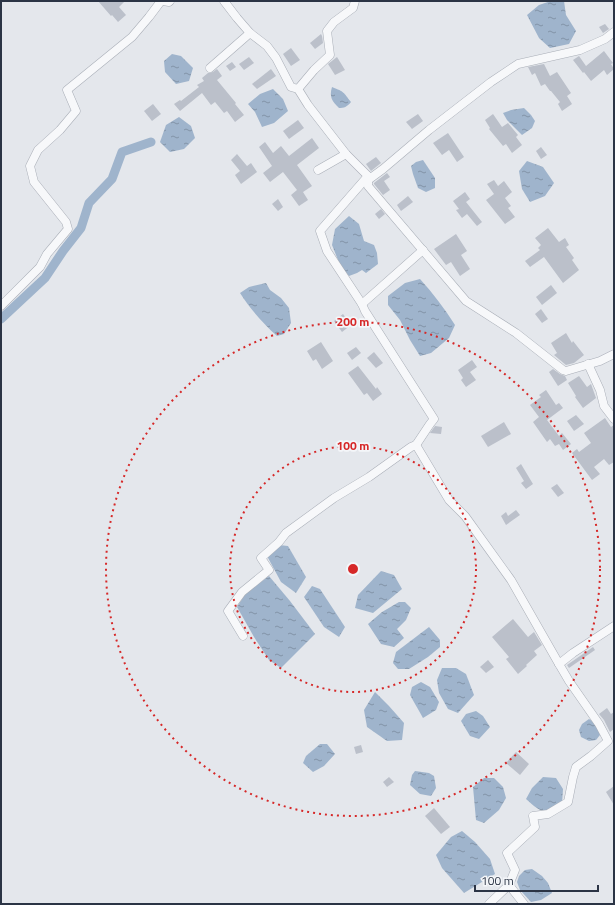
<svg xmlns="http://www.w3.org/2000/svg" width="615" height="905" font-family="'Titillium Web',sans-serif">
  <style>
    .water { fill: url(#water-ripples) }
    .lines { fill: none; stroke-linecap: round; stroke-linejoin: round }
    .canal { stroke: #9fb4cc; stroke-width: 9 }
    .building { fill: #bbc0ca }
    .minor-casing { stroke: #a9aeb7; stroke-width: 9 }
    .minor { stroke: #f7f8fa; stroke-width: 8 }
    .ring { fill: none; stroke: #d62828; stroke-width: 2; stroke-dasharray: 2 4 }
    .centre { fill: #d62828; stroke: #f4f6f9; stroke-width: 2 }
    .ring-label { font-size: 12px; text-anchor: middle; font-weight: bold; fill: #d62828; stroke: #f4f6f9; stroke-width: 3.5; stroke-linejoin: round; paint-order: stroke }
  </style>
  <defs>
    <pattern id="water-ripples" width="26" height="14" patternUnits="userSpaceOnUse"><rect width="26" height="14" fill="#9fb4cc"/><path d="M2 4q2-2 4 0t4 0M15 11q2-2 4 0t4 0" fill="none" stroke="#8293a7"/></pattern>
  </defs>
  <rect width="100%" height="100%" fill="#e4e7ec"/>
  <g class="water">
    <path d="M551,1H564L566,15L576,31L569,44L550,48L539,38L527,15L539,5Z"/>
    <path d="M172,54L181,56L193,68L189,81L176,84L165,72L164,61Z"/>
    <path d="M332,87C345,92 343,92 351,102C347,107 344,108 339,108C332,101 329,97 332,87Z"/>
    <path d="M273,89L283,99L288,111L274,123L262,127L255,112L248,104L260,94Z"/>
    <path d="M524,108L531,115L535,121L532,128L522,135L507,120L503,113L511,110Z"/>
    <path d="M179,117L191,126L195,138L184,149L170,152L160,142L166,125Z"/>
    <path d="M423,160L435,178V188L426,192L418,188L413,174L411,166L416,162Z"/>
    <path d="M527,161L543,167L554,183L545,196L530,202L522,189L519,171Z"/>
    <path d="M349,216L359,224L364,241L374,245L377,253L378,264L366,273L362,270L357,273L349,276L340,265L332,245L335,229Z"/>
    <path d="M420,279C433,293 444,308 455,325L449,338L431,353L420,356L410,340L400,320L388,305V296L405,283Z"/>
    <path d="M266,283L270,290L281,298L289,308L291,323L284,334L277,336C263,323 250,309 240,293L249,287Z"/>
    <path d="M279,545L288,546L306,577L296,593L281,582L267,556Z"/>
    <path d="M381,571L394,575L402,589L373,613L355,608L358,595Z"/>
    <path d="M269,576L290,601L315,634L281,668L269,660L254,637L237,607L246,593Z"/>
    <path d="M312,586L320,589L345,627L339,637L324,627L304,597Z"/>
    <path d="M399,602H405L411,608L406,620L397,629L404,638L394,647L381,644L368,624L382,612Z"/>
    <path d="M429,627L440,640V647L428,657L409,669H398L393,663L396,652Z"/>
    <path d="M442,668H456L466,674L474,695L458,713L448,709L439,693L437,680Z"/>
    <path d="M421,682L430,687L439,702L436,710L423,718L410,695L412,687Z"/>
    <path d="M375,692L389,706L404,723L402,740L387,741L367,727L364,710Z"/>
    <path d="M476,711L483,716L490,727L479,739L470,736L461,721L466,714Z"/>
    <path d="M589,719C595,723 598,728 600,735L596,740L589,741L581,737L579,730L582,724Z"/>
    <path d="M320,744H327L335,754L324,766L313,772L303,763L306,756Z"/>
    <path d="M415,771L429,773L434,776L436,788L431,796L420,794L410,785L412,775Z"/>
    <path d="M543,777L556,778L563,789L562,804C542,814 542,813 526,799L532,788Z"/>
    <path d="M484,778H494L503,787L506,798L499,810L484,823L476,820L473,787Z"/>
    <path d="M462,831L475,842L490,859L495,874L464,893L442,868L436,855L451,837Z"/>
    <path d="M532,869L542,876L548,883L552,893L541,900L531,902L520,890L517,882L519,876L525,870Z"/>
  </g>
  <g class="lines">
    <path class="canal" d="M1,319L45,278L63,251L81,228L89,203L112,179L122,152L151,142"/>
  </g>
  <g class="building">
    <path d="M98,1H125L119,7L126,15L118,22L112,15L111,16Z"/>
    <path d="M605,24L609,29L603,33L599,27Z"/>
    <path d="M321,34L322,36L323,43L315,49L310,43Z"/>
    <path d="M291,48L300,60L291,66L283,54Z"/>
    <path d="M604,51L613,63L611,64L614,69L607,75L604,70L591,81L584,72L583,73L573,60L579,56L586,66Z"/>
    <path d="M249,57L254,63L244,70L239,64Z"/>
    <path d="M337,57L345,70L335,75L328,64Z"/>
    <path d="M232,62L236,67L230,71L226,66Z"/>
    <path d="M544,64L550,76L557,72L571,93L567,96L572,104L562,111L558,104L560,102L551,91H550L545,84L541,86L535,73L532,75L528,67Z"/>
    <path d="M217,69L222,76L217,80L236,103L235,104L244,115L235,122L227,111L224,113L215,102L211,105L202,93L180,111L174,104L180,100L181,101L199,87L197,85L204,81L202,78L208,73L213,72Z"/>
    <path d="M271,69L276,76L257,89L252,84Z"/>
    <path d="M153,104L161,114L152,121L144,111Z"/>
    <path d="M418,114L423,121L412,129L406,122Z"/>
    <path d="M493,114L502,127L508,123L518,135L516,137L522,145L512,153L506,144L503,146L489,129L490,128L485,120Z"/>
    <path d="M298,120L304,128L289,139L283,131Z"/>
    <path d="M448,133L464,157L457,162L449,150L442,155L433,143Z"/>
    <path d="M312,138L319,148L297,165L312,186L303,192L308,200L299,206L291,195L297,190L283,172L270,182L263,173L272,166L259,147L265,142L273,153L281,146L289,156Z"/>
    <path d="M541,147L547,155L541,159L536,151Z"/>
    <path d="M237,154L247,166L251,163L257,172L241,184L235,175L240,171L231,160Z"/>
    <path d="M376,157L381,163L371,171L366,164Z"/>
    <path d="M387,173L390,177L384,181L390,190L383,195L374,184V183Z"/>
    <path d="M494,180L498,186L504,181L512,192L505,198L511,206L508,208L515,217L505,224L486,200L494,194L487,184Z"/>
    <path d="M465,192L470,199L466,202L482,222L477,226L467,214L462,218L456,210L459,209L453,201Z"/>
    <path d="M408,196L413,202L401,211L397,205Z"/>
    <path d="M278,199L283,207L278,211L272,204Z"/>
    <path d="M381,209L385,214L379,219L375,214Z"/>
    <path d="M548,228L559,242L565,238L569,245L566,247L574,258L572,260L579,270L563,283L544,257L530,267L525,261L540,250L538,248L541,245L535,238Z"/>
    <path d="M456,234L467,251L461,255L470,269L460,276L451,262L446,265L434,249Z"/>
    <path d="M551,285L557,293L542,305L536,297Z"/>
    <path d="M541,309L548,319L542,323L535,314Z"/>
    <path d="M343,314L351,325L342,332L334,321Z"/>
    <path d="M566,333L572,343L573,341L584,355L574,363L566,365L554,355L557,353L551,343Z"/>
    <path d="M321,342L333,361L322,369L316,359L313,361L307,351Z"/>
    <path d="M356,347L361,353L352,360L347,353Z"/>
    <path d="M374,352L383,363L376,368L367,358Z"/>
    <path d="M472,360L477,367L470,372L476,380L466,387L461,380L463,378L458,370Z"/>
    <path d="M358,366L376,389L377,387L382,394L373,401L367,393L364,395L348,373Z"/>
    <path d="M553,369L560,374L565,376L567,380L558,386L549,372Z"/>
    <path d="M579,376L587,387L591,384L596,398L583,408L575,397L576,396L568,383Z"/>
    <path d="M546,390L556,405L559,403L563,408L547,420L559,436L562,433L571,444L563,450L559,444L555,446L550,439L547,442L533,422L539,417L530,405L541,397L539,395Z"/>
    <path d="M576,415L584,424L574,431L567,421Z"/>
    <path d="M605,418L611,427L614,425V462L609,465L604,459L594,467L600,474L592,480L572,453L577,449L579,452L591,443L584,433Z"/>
    <path d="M504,422L511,434L488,447L481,436Z"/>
    <path d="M435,426L442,427L441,434L430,433Z"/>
    <path d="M521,464L533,484L526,489L521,483L524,481L516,468Z"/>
    <path d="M557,484L564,493L558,497L551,488Z"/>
    <path d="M516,510L520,515L506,525L501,516L506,512L508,516Z"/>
    <path d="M513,619L528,637L534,632L542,645L534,651L537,655L526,665L527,666L518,674L506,659L509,657L492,637Z"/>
    <path d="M593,647L595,650L569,668L567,665Z"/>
    <path d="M488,660L494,667L486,673L480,667Z"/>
    <path d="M607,708L611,714L614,712V729L610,732L604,720L599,714Z"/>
    <path d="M361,745L363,752L356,754L354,747Z"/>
    <path d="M516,752L529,764L520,775L506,763Z"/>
    <path d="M389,777L394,782L387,787L383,782Z"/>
    <path d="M614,786V805L606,792Z"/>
    <path d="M434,808L450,827L441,834L425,816Z"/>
  </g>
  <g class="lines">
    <defs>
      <g id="minor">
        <path d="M163,1L169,2L170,1"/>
        <path d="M224,1L237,18L250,33L267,46L276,58L291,87L298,89L308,105L346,154L368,176V186L466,301L516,333L563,370L566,371L600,361L614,354"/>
        <path d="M210,68L250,33"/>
        <path d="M298,89L314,70L330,55L327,31L334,22L353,8L355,1"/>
        <path d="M318,170L346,154"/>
        <path d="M368,176L320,231L327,251L362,304L365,311L434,419L430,424L416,445"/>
        <path d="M368,180L383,169L429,130L491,82L518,64L580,50L605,39L614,32"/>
        <path d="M362,304L423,250"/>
        <path d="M1,306L40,267L47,254L68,229L66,222L34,182L30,166L38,150L60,130L76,111L67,90L132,37L149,17L161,1"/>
        <path d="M588,364L600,390L604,406L614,419"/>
        <path d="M243,636L228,611L242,592L269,570L261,558L279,542L286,533L334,498L369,477L411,447L416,445L449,500L465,516L511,580L559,664"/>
        <path d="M509,885L524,904"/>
        <path d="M489,904L509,885L515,870L507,853L535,827L533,816L548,814L568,802L573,777L576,767L591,756L608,741L599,724L569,681L559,664L573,653L614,626"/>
      </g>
    </defs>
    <use href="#minor" class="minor-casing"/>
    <use href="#minor" class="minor"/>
  </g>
  <g class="ring">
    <circle cx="353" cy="569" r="123"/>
    <circle cx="353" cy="569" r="247"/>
  </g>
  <circle cx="353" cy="569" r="6" class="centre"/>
  <g class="ring-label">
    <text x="353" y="326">200 m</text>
    <text x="353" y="450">100 m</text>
  </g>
  <rect width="615" height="905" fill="none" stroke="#2b3445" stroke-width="4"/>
  <path d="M475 885v6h123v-6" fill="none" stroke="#2b3445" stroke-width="2"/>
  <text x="481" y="885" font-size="12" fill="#2b3445" stroke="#f4f6f9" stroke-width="3" paint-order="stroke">100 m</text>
</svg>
